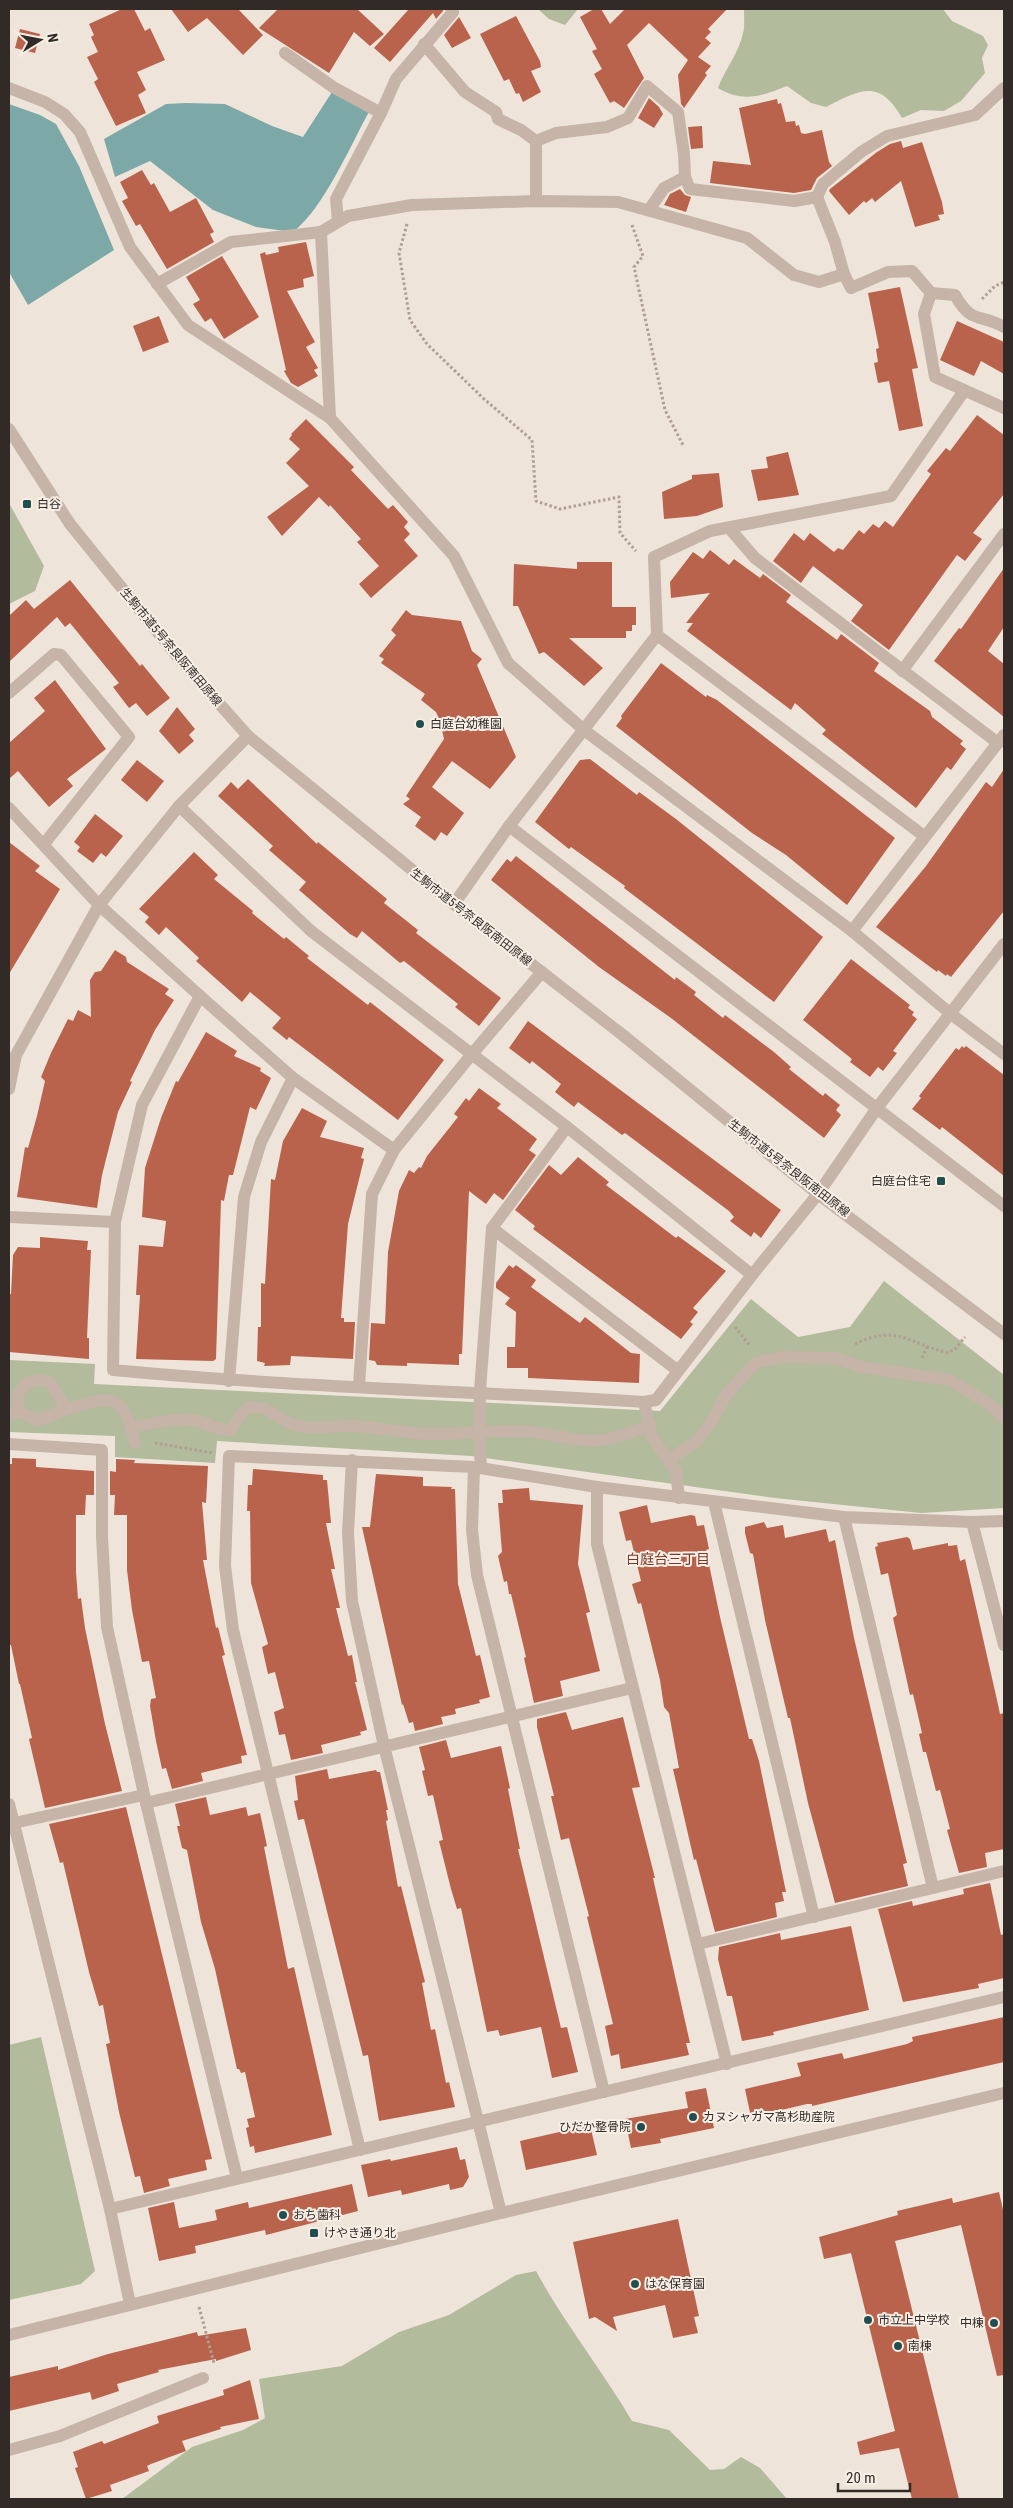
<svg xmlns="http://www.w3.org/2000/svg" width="1013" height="2508" font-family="'Roboto Condensed','Noto Sans JP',sans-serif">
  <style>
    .green { fill: #b2bb9b }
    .water { fill: #7ca8a8 }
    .building { fill: #b9634d }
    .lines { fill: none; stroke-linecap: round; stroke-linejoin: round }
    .path { stroke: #b09e91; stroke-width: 3; stroke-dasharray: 2.5 2.5; stroke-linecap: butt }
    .minor { stroke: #c5b4a7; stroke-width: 12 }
    .poi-dot { fill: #214e4f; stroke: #f7eee5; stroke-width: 2 }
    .labels { text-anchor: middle; stroke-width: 4; stroke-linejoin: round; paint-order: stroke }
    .poi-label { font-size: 12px; fill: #322a27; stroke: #f7eee5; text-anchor: start }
    .street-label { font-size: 12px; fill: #322a27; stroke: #f7eee5 }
    .neighbourhood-label { font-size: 14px; fill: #793828; stroke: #f7eee5 }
  </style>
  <rect width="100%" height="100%" fill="#eee4da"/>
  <g class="green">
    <path d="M538,9H578L565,25L549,19Z"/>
    <path d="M744,9H943L952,21L983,36L988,45L982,58L985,73L961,101L944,111L921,110L902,118C879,78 860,90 826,107L811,103L787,86C762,96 743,103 718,88C725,69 739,53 743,33C745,26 744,17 744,9Z"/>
    <path d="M9,503L44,566L35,591L9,604Z"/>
    <path d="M884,1281L1004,1375V1508L921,1513L775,1498L471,1456L217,1441L215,1463L115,1457V1436L9,1432V1360L95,1364L94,1384L660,1411L751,1299L798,1337L850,1327Z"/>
    <path d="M41,2037L95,2271L81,2284L9,2300V2045Z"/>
    <path d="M536,2271C564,2323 602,2370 632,2421L669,2430L710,2470L724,2469L741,2457L760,2468L787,2499H122L192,2447L243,2430L265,2418L259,2379L342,2366L399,2332L449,2315L516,2275Z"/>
  </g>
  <g class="water">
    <path d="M332,92L370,110C350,146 324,208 293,232L256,227L213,210L150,161L115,177L104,139L166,104L186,103L225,104L272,126L303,137Z"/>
    <path d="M9,104L40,115L56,124L79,166L114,250L28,305L9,272Z"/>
  </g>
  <g class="building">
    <path d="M122,9H134L145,31L150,28L165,60L137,72L146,90L138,95L146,113L116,126L94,82L98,79L87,57L98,52L91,37L94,35L89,24Z"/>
    <path d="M171,9H238L263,35L243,55L207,18L188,32Z"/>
    <path d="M278,9H357L384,34L370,46L354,32L329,73L259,28Z"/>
    <path d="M409,9H443V11L436,19L433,13L390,62L374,48Z"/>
    <path d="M594,9H601L610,24L625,9H727L708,29L711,32L705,38L711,43L698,57L711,66L705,73L707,75L684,108L681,104L678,75L688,60L649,23L627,45L644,78L624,108L614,101L610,103L594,74L602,69L592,51L597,49L580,17Z"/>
    <path d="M516,16L540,61L541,67L531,71L541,92L523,102L519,93L516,94L509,79L504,81L480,34Z"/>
    <path d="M459,17L471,38L452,48L444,35Z"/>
    <path d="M20,29L40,34L35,53L15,48Z"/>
    <path d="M649,98L659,107L663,114L654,128L638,118Z"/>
    <path d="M777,99L778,104L781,103L786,122L795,121L796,126L799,125L801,133L805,134L822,130L829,162L832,166L817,178L811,190L794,193L710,183L713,161L751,165L739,108Z"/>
    <path d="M702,126L703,148L691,149L688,127Z"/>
    <path d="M901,141L903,148L922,142L942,202L944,214L938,215L940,220L915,227L901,181L875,202L872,198L866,203L864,201L849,215L829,191L830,189L877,152L890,144Z"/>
    <path d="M142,170L151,185L154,183L170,212L196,198L214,232L210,234L214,242L167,269L140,224L136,226L122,201L128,198L120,182Z"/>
    <path d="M680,189L685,195L691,197L686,212L664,205L670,194Z"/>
    <path d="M306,242L314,276L303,279L304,287L287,291L315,342L306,347L318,368L314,370L318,376L298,387L291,383L284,371L286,370L260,254L265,252L266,255L279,252L278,247Z"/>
    <path d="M222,256L259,317L224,339L211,318L205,322L193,304L200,300L186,277Z"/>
    <path d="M900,287L918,368L912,369L923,426L899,431L889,381L878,383L874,363L878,362L876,349L879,348L868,293Z"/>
    <path d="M159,316L169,342L143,352L133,326Z"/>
    <path d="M957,321L1004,342V374L981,361L974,376L940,360Z"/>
    <path d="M977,415L1004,435V494L973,533L982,539L965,561L957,555L889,650L851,621L863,605L813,566L801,583L773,561L794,533L804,541L810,533L834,552L838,548L843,550L859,530L864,534L873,524L879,528L885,521L893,527L931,474L927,471L946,448L950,451Z"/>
    <path d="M306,419L354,467L351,470L388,509L393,505L408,522L404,527L410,534L404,540L418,556L371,598L359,584L379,566L357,542L361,539L330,505L329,507L319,497L282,536L267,517L309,486L286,463L300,449L289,439L292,435L291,434Z"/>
    <path d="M788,452L799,495L758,501L751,470L768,468L766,457Z"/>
    <path d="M719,473L723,507L697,516L664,519L662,492L692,479V475Z"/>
    <path d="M710,550L729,565L734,559L760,578L763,574L791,595L786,602L837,640L841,634L879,663L874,671L930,711L932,717L963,741L960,744L966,749L951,770L947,767L916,808L822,734L826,730L795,703L791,710L687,631L693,623H686L710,593L671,598L670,582L693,552L703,559Z"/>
    <path d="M577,562H612V607H636V625H632V631H626V638H569L603,668L584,686L544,652L539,654L518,606H513L514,564L577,569Z"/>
    <path d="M1004,568V627L988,651L1004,664V717L934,661L959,628L961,629Z"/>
    <path d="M70,580L140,666L142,664L170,698L147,716L136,703L129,708L113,687L119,683L70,623L65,627L57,617L9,662V616L26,600L34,609Z"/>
    <path d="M406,610L412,615L461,621L472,651L482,659L477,665L516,757L490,789L452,761L432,787L464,813L447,836L441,832L435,841L415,826L421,817L403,804L410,799L406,796L444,739L440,721L436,712L421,700L425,694L381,663L384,659L379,656L396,635L391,630Z"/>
    <path d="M661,663L706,697L707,695L717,700L895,838L847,905L786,855L752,833L616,726L622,718L621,716Z"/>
    <path d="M55,680L106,749L67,779L73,786L49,807L18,771L9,779V743L45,711L34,698Z"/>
    <path d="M177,707L195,729L189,735L194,741L179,754L159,731Z"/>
    <path d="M590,759L637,795L639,792L676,819L823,937L774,1002L645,904L624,888L625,886L571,847L569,849L535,822L580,760Z"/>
    <path d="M137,760L164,781L147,802L121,780Z"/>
    <path d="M1004,769V911L951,977L947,974L946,976L938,970L937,972L876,927L926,866L986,782L992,787Z"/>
    <path d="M248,779L317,844L318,842L387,899L384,903L418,930L416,933L501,998L479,1026L455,1007L458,1004L404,961L400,963L362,931L357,938L350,934L299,890L306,882L269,850L273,846L218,796L231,782L238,789Z"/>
    <path d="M95,814L123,836L106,857L101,853L93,863L77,851L80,847L74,842Z"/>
    <path d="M9,842L40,866L35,871L60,889L9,974Z"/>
    <path d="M194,852L218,875L214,879L253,911L252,913L284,939L286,937L309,956L307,958L368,1005L370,1002L444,1060L398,1120L289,1037L287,1040L272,1028L281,1018L250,992L242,1002L196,961L199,958L166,927L159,935L145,922L149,917L139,909Z"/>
    <path d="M516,856L675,980L676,977L696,992L694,995L723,1018L725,1015L774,1052L791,1067L789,1069L823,1096L825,1093L840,1105L836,1110L841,1115L824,1138L671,1018L599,967L491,880L507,859L511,862Z"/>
    <path d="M115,950L126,957L127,962L169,989L165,994L174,1000L155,1030L130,1081L132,1082L118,1112L102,1175L97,1208L17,1197L25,1147L28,1148L37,1116L45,1081L41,1077L51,1053L68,1019L73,1021L78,1010L91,1017L90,980L95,972L101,971Z"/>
    <path d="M851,959L910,1005L908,1008L914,1012L912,1015L917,1019L893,1051L897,1053L883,1071L878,1067L870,1077L850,1062L852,1059L803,1020Z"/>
    <path d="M528,1021L781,1210L761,1238L754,1232L751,1237L730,1221L734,1217L729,1211L625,1133L622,1135L578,1102L574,1107L555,1092L561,1084L532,1061L530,1064L509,1048Z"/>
    <path d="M206,1032L237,1051L234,1056L261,1068L260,1071L271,1078L256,1110L250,1107L233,1175H229L224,1201L221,1200L216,1359L213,1361L136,1359L140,1295H136L139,1245L163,1247L166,1221L142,1217L145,1168L161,1118L176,1081L178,1082Z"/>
    <path d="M962,1046L964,1048L966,1046L1004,1075V1176L942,1127L940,1130L912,1109L921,1098L919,1096L956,1048L959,1050Z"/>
    <path d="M479,1088L501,1104L497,1108L537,1139L529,1150L536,1155L503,1200L494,1193L486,1204L469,1191L462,1354H459V1365L407,1363V1366L377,1365L375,1361L369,1360L371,1323L385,1324L388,1252L399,1191L409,1170L414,1173L419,1167L421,1168L427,1156L458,1117L454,1114L466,1098L469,1101Z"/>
    <path d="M302,1108L327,1121L320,1137L364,1148L361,1158L364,1159L348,1224L341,1318H344V1322H355L353,1359L291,1356L290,1365L264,1366L265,1363L257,1361L258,1327H261V1283L265,1284L271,1179L275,1180L283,1141Z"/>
    <path d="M578,1157L609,1182L606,1185L676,1238L678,1236L726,1271L693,1308L698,1312L690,1322L693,1324L681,1339L533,1229L535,1226L515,1210L549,1165L561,1175Z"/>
    <path d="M40,1237L88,1241L87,1250H91L87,1338H89V1359L9,1352V1294H11L13,1255L18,1247L40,1248Z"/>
    <path d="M509,1265L513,1268L516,1265L536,1280L531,1287L580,1323L585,1317L631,1353L640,1354L639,1383L528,1378V1368H507V1347H515L516,1312L505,1304L510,1298L496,1288V1283Z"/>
    <path d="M12,1458L36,1459V1467L94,1471V1495H86L85,1515H76V1572L78,1599L81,1598L85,1628L105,1724L122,1791L45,1808L29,1739L32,1738L20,1684H19L11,1645H9V1464H12Z"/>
    <path d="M116,1459L135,1460L134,1463L208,1466L206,1503L202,1502L207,1560H203L216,1628L218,1627L225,1655L222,1656L247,1755L241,1756L242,1763L201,1773L203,1781L172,1789L166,1768L162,1769L156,1741L150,1706L151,1699L156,1698L149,1661L142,1662L132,1610L127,1570V1515H114L115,1495H110V1471L116,1472Z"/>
    <path d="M253,1469L323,1475V1480H327L331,1523H326L335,1569H331L340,1608H336L348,1656L352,1655L357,1682H355L367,1730L360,1732L361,1735L321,1745L323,1753L291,1760L285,1734L279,1735L274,1712L284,1708L275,1672L268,1674L262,1647L268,1644L251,1583L250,1511H247L248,1485H252Z"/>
    <path d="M376,1474L423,1477V1486L452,1487L451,1489H455L458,1584L476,1656L480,1655L490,1697L479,1700L480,1703L455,1709L456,1714L441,1717L443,1724L415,1731L413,1722L409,1723L403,1704L402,1705L362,1527H370Z"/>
    <path d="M529,1488L530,1500L583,1505L578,1564L590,1612L586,1613L600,1671L560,1681L563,1696L534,1703L524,1658L526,1657L511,1594H509L507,1581L504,1582L498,1556L502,1552L498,1503H503L502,1490Z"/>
    <path d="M647,1505L651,1523L691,1515L695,1516L697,1526L704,1525L709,1549L706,1550L720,1617L749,1739H752L759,1761L786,1892H782L784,1901L775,1903L777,1917L715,1932L696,1859L694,1860L673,1769L679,1768L669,1713L664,1707L660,1680L641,1603L638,1604L632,1584L641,1581L631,1540L626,1541L619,1512Z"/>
    <path d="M764,1522L767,1528L783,1525L785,1538L826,1529L829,1542L835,1540L854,1638L907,1863L903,1864L908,1886L835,1903L808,1803L790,1718H788L765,1620L753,1554L750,1553L745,1533V1527Z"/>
    <path d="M907,1537L910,1539L913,1550L948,1543V1546L957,1545L960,1561L965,1559L997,1700L1000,1714L1004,1713V1849L985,1853L987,1867L959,1873L947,1830L950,1829L940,1790L936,1791L926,1752H923L919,1734L922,1733L913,1694L910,1695L893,1618L897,1615L888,1573L881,1575L875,1547L878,1546L877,1543Z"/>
    <path d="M566,1712L572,1730L623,1717L640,1787L632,1788L655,1878H653L690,2043H686L689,2055L621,2069L619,2054L611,2056L605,2026L613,2024L587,1917L589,1916L569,1838L561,1840L551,1796H554L537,1727V1719Z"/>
    <path d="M446,1740L451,1758L501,1746L510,1788L508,1789L520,1849H518L561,2028L567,2027L578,2072L552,2078L541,2027L500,2036L498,2030L487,2032L461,1908L457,1909L451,1889L439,1841L443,1840L433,1795L428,1796L422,1771L425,1770L419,1747Z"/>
    <path d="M327,1769L329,1779L376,1770L377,1772H380L388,1810H386L388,1820L386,1821L398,1887L401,1886L425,1982L422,1983L431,2030L435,2029L446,2083L449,2082L455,2107L379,2121L368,2055L363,2056L304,1819L298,1820L294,1801L298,1800L295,1776Z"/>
    <path d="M206,1797L210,1815L246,1807L248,1816L260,1813L267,1846L264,1847L288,1969L294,1967L332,2135L255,2153L254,2146L250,2147L246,2128L249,2127L247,2119L255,2117L245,2072L241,2073L239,2069H237L215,1969L201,1922L187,1850L182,1848L177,1826H180L175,1804Z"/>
    <path d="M126,1807L212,2159L205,2160L207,2170L168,2179L170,2186L144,2193L140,2176L135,2177L119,2112L106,2044L110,2043L103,2005L99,2006L89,1972L63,1862L60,1863L49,1824Z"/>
    <path d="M990,1883L1001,1935L1004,1934V1978L978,1984L979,1988L903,2002L878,1909L912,1901L913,1906L964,1894L963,1889Z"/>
    <path d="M851,1926L869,2010L773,2032L774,2035L742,2041L732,1996H727L718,1959L719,1947L780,1933L781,1940Z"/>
    <path d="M1004,2017V2062L812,2106V2104H807L751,2117L745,2089L801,2076L797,2063L842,2053L844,2059L907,2044L913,2041L912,2037Z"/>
    <path d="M706,2088L714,2128L660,2139L661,2143L631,2148L625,2119L688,2108L685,2092Z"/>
    <path d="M590,2125L597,2155L526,2170L520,2141Z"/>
    <path d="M457,2147L460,2160L465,2159L469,2177L463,2187L450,2190L449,2184L402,2195L401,2190L368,2197L361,2165L390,2159L391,2161Z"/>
    <path d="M352,2184L358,2211L266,2235L265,2230L195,2246L196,2253L159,2261L148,2208L174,2202L179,2228L217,2220L215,2210L248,2202L249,2208Z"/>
    <path d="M999,2192L1004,2214V2375L997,2376L961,2225L895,2241L959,2499H912L899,2448L860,2455L857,2442L895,2431L851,2253L824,2259L819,2237L898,2215L897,2211L952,2198L953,2203Z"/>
    <path d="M678,2219L699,2316L694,2317L698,2333L673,2338L665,2305L613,2317L617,2331L595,2317L589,2319L573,2242Z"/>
    <path d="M246,2328L251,2350L216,2361V2359L158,2370L159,2372L117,2384L119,2391L92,2400L90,2392L9,2411V2377L58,2366V2370L108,2354L197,2332L198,2336Z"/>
    <path d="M250,2380L259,2419L220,2427L221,2429L182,2441L186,2451L151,2464L147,2466L149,2471L110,2485L112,2491L86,2499L75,2468L78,2467L73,2452L102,2441L104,2444L159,2423L157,2416L224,2395L223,2390Z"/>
  </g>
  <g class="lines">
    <g class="path">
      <path d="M407,224L399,253L410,320L427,344L484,399L532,440L536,501L560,509L619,497L620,533L636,551"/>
      <path d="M632,225L643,256L634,267L665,410L684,447"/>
      <path d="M982,299L995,286L1004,282"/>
      <path d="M735,1327L750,1346"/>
      <path d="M855,1344C897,1324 908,1343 948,1353L955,1349L965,1337"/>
      <path d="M922,1358L927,1347"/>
      <path d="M155,1443L213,1453"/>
      <path d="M199,2307L214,2363"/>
    </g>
    <g class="minor">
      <path d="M424,44L465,92L496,112L498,119L521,130L536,141V201"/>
      <path d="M285,53L333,87L381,113"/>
      <path d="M9,88L45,102L64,114L80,132L130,247L188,325L330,418L454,556L508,663L584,730L852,931L951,1014L1004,1054"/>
      <path d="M536,141L556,133L607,127L628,118L647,86L678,112L684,154L685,177L664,188L649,210"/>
      <path d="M685,177L690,189L794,201L817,197L835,242L844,274"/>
      <path d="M817,197L823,184L861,152L887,136L975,115L1004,88"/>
      <path d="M338,221L336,199L381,113L396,79L453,12L451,9"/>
      <path d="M321,232L348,216L412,205L536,201L618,202L747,238L794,275L819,282L844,274L851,288L888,272L912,271L931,293L924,314L935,377L1004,408"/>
      <path d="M157,284L231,242L321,232L330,418"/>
      <path d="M931,293L955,295C972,325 979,313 1004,327"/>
      <path d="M9,429L70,524L177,656L248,736L454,904L624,1036L818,1194L1004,1334"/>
      <path d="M730,529L755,558L998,743"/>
      <path d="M657,635L924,836"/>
      <path d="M902,671L1004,534"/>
      <path d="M9,693L54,654L61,655L129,737L44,844"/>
      <path d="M179,806L311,931L567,1127L752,1275"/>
      <path d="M9,808L99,905L200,996L293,1078L394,1150"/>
      <path d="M509,826L1004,1206"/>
      <path d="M454,904L509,826L657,635L654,557L710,531L891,496L964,391"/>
      <path d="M852,931L1004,735"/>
      <path d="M200,996L142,1105L115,1222L113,1370C290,1387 467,1391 644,1402L656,1400L752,1275L818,1194L877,1108L1004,944"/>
      <path d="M9,1089L16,1055L99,905L179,806L248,736"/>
      <path d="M9,1217L115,1222"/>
      <path d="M492,1228L677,1370"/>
      <path d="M229,1381L244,1197L261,1142L293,1078"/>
      <path d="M359,1385L372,1194L394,1150L472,1054L542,972"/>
      <path d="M644,1402L652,1437L676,1471L679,1498"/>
      <path d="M19,1411L18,1394L26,1383L42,1380L50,1382L66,1408"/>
      <path d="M9,1415L19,1411L37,1420C55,1416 107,1388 121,1407C129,1416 132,1432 135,1443"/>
      <path d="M130,1427C150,1424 182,1416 201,1422C212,1425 219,1431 231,1430C239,1421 240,1408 253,1407C270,1406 282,1423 298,1426C316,1430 336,1425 354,1426C378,1427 402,1433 426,1434C456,1435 486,1431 517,1431C545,1431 574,1443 603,1440C619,1438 635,1431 650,1425"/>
      <path d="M9,1444L102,1450V1536L107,1627L146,1803L237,2178"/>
      <path d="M352,1460L348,1533L352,1601L384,1746L501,2213"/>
      <path d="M669,1460L697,1441L714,1418L726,1395L755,1363L781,1357L836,1358L861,1367L950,1380L989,1404L1004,1418"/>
      <path d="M474,1467L472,1530L477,1575L604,2092"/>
      <path d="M481,1468L479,1434L480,1391L492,1228L567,1127"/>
      <path d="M597,1487V1544L727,2064"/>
      <path d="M714,1502L814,1917"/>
      <path d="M844,1517L933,1888"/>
      <path d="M972,1522L1004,1645"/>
      <path d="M146,1803L632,1688"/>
      <path d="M9,1804L110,2209L130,2304"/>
      <path d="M9,1824L144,1795"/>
      <path d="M698,1944L1004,1871"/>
      <path d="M360,2150L233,1630L225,1566L229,1456L474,1467L597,1487L844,1517L972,1522L1004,1521"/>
      <path d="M110,2209L1004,1997"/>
      <path d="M9,2335L501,2213L1004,2093"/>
      <path d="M9,2450L60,2436L203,2378"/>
    </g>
  </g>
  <g class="poi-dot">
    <rect x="22" y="499" width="10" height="10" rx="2.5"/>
    <circle cx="420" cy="724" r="5"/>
    <rect x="936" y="1176" width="10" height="10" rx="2.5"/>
    <circle cx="693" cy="2117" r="5"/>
    <circle cx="641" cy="2127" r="5"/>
    <circle cx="283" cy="2215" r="5"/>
    <rect x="309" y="2228" width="10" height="10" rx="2.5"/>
    <circle cx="635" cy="2284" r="5"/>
    <circle cx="868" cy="2320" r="5"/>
    <circle cx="994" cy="2323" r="5"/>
    <circle cx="898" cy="2346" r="5"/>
  </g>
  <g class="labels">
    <g class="poi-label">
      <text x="37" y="508">白谷</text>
      <text x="430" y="728">白庭台幼稚園</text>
      <text x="931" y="1185" text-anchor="end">白庭台住宅</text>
      <text x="703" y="2121">カヌシャガマ高杉助産院</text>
      <text x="631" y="2131" text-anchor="end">ひだか整骨院</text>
      <text x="293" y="2219">おち歯科</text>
      <text x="324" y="2237">けやき通り北</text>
      <text x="645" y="2288">はな保育園</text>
      <text x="878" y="2324">市立上中学校</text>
      <text x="984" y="2327" text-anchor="end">中棟</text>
      <text x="908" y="2350">南棟</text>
    </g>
    <g class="street-label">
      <text transform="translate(171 647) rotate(50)" y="4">生駒市道5号奈良阪南田原線</text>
      <text transform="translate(471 917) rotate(38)" y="4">生駒市道5号奈良阪南田原線</text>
      <text transform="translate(789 1168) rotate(38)" y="4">生駒市道5号奈良阪南田原線</text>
    </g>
    <g class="neighbourhood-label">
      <text x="668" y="1564">白庭台三丁目</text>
    </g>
  </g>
  <rect width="1013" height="2508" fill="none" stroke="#322a27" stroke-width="20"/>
  <g transform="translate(40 40) rotate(80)" stroke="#f7eee5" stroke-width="4" paint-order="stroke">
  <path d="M0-4L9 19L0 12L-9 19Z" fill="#322a27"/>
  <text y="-8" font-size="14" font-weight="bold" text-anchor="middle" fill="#322a27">N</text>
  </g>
  <path d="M838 2483v8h72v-8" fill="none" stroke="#322a27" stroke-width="2.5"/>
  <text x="846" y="2483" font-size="15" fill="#322a27" stroke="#f7eee5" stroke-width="4" paint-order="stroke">20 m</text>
</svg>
